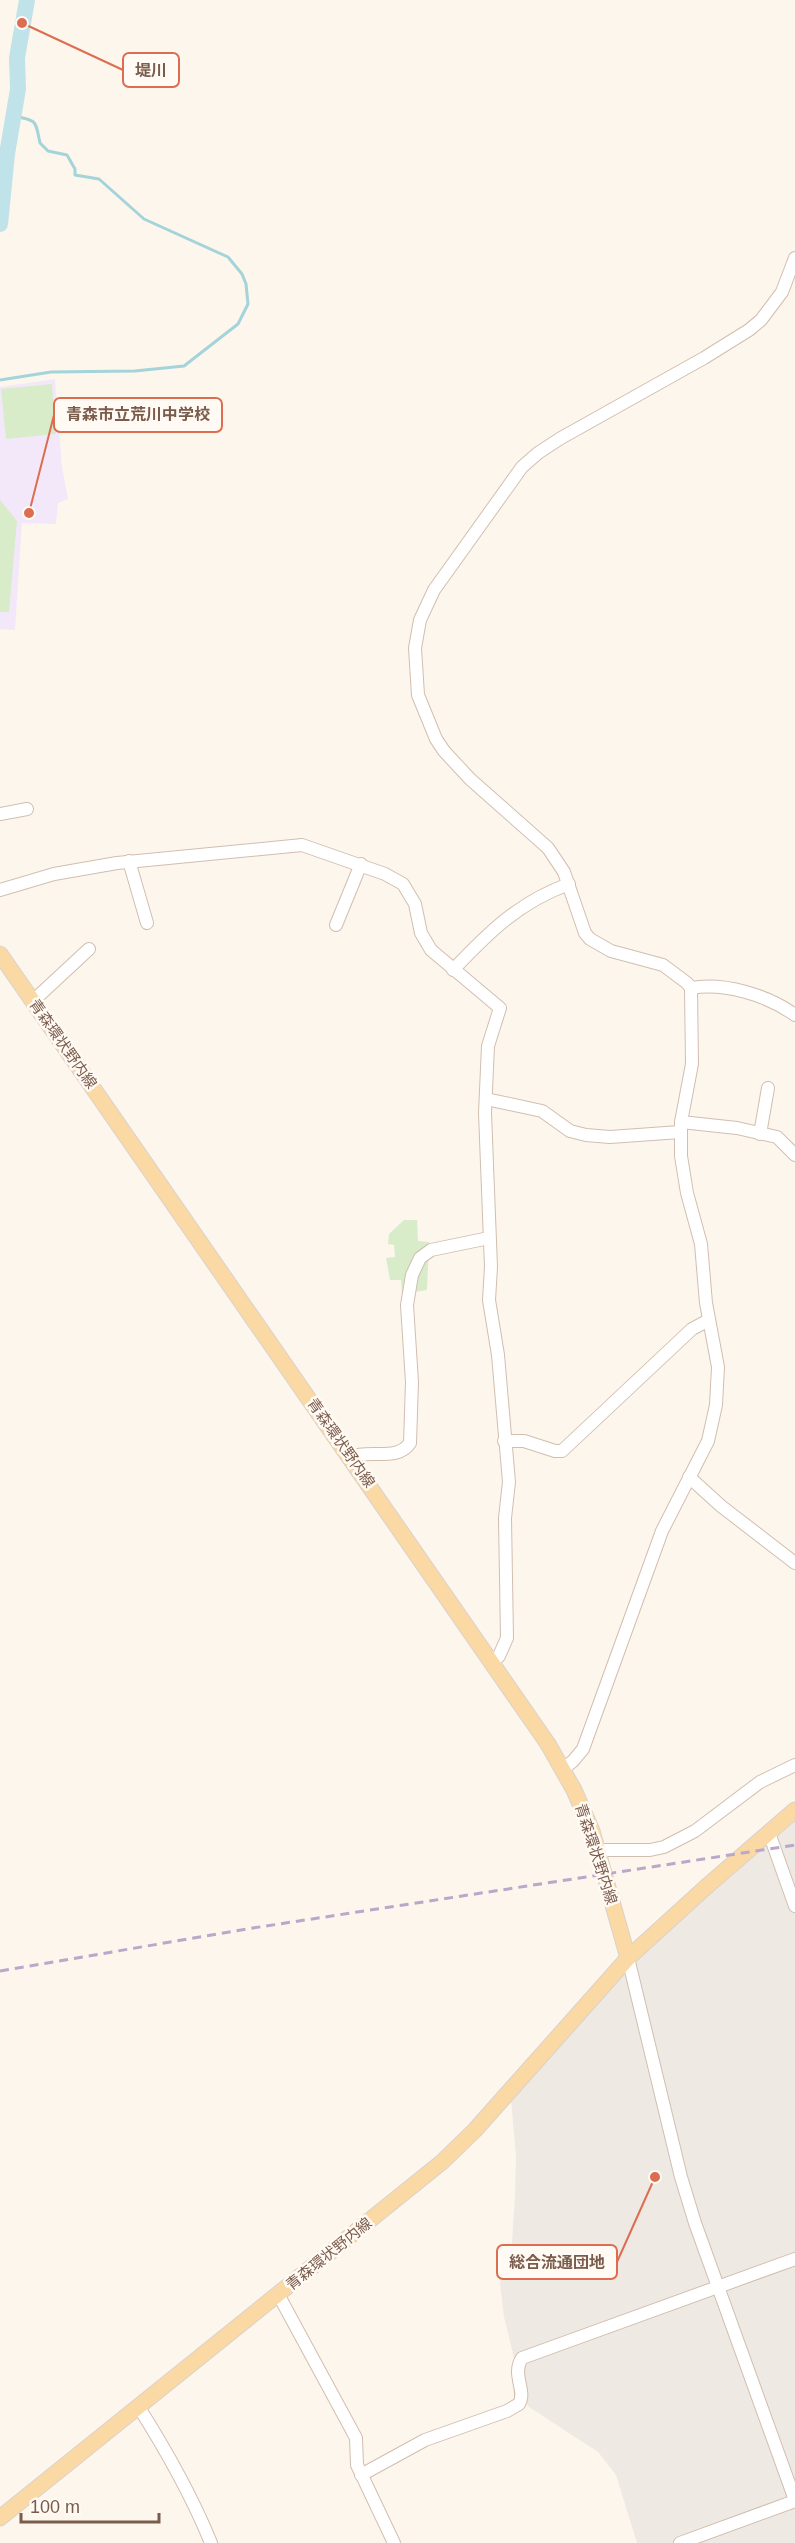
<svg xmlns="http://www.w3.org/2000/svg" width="795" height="2543" font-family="Helvetica,'Noto Sans JP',sans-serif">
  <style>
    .industrial { fill: #efe9e4 }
    .education { fill: #f3e8fa }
    .green { fill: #d8ecc9 }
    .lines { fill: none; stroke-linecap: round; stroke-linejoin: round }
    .stream { stroke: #a5d3da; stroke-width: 3 }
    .river { stroke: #bfe3e8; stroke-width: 16 }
    .minor-casing { stroke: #d1beb0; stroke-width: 14 }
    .major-casing { stroke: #dad1cd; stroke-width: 17 }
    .minor { stroke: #fff; stroke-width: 12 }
    .major { stroke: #fbd9a5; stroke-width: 15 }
    .rail { stroke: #b9a8c9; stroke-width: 3; stroke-dasharray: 9 6; stroke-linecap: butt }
    .labels { text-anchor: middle; stroke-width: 5; stroke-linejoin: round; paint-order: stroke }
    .street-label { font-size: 15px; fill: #7a5c4d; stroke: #fffaf3 }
    .leader { fill: none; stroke: #dc6d51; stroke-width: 2 }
    .callout-dot { fill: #dc6d51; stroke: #fffaf3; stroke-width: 2 }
    .callout { fill: #fffaf3; stroke: #dc6d51; stroke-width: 2 }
    .callout-label { font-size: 16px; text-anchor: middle; font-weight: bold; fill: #7a5c4d }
  </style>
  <rect width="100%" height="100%" fill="#fdf6ec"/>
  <path class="industrial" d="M795,1821V2543H637L616,2475L598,2452L529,2407L524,2399L504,2317L500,2283L512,2242L515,2196L516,2157L511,2100L644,1953Z"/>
  <path class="education" d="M55,379L62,467L68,499L58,503L56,524L22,523L15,630L0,629V387Z"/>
  <g class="green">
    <path d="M52,384L56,434L6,439L1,389Z"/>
    <path d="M0,500L17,521L9,612H0Z"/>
    <path d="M404,1220H417L418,1241L429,1242L427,1290L402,1294L401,1280H390L386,1258L395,1257L394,1245L388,1244L389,1234Z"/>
  </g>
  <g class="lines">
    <path class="stream" d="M0,380L51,372L135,371L184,366L238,324L248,304L246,284L242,274L228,257L144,219L99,179L75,175V169L67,155L48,151L40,143C35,120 38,121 14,116"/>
    <path class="river" d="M0,224L7,154L18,89L17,58L27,0"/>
    <defs>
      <g id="minor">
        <path d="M0,814L27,809"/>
        <path d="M129,861L147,923"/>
        <path d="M0,890L54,874L117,863L302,845L385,874L403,884L415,904L421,933L431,950L500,1008L488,1046L485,1113L491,1267L489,1300L498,1355L509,1482L505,1518L507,1638L499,1656L493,1662"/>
        <path d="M336,925L361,864"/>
        <path d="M453,970C489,932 519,902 569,884"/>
        <path d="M691,988C724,982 767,995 795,1015"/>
        <path d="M33,1001L89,949"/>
        <path d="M486,1099L542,1111L570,1131L586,1135L610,1137L680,1132"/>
        <path d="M681,1122L737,1128L777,1137L795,1155"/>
        <path d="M760,1134L768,1088"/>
        <path d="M504,1441H524L555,1451H562L692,1329L709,1320"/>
        <path d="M351,1457C370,1449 397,1462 410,1443L412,1382L407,1305L412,1275L420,1258L431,1250L489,1238"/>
        <path d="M689,1477L721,1506L795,1563"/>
        <path d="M563,1769L573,1761L583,1749L662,1531L708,1441L716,1405L718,1367L706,1303L701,1244L687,1193L681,1156V1122L692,1064L691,988L687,983L663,965L611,951L590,939L585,933L564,872L548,848L470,779L444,751L436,739L418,695L415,648L420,620L434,590L522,467L538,453L561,438L704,358L749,330L761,320L782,292L795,258"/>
        <path d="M769,1833L795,1906"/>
        <path d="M598,1850H650L664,1847L695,1831L760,1782L795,1765"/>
        <path d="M628,1958L681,2177L695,2223L795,2500"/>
        <path d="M278,2294L356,2438L357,2465L394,2543"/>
        <path d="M138,2406C166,2450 191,2494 211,2543"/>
        <path d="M361,2475L425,2440L507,2411L519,2404C527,2390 511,2375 522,2358L795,2259"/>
        <path d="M680,2543L795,2501"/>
      </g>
      <g id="major">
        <path d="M0,954L548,1744L574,1790L592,1831L628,1958"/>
        <path d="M0,2518L442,2162L475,2130L628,1958L705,1888L795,1810"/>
      </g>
    </defs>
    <use href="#minor" class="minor-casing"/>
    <use href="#major" class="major-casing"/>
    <use href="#minor" class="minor"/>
    <use href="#major" class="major"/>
    <path class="rail" d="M0,1971L253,1928L795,1845"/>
  </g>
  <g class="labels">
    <g class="street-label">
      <text transform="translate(63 1044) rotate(55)" y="5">青森環状野内線</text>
      <text transform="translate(341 1443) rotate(55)" y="5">青森環状野内線</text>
      <text transform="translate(596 1854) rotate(72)" y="5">青森環状野内線</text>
      <text transform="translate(329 2254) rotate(-39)" y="5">青森環状野内線</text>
    </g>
  </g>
  <path class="leader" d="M22 23L123 70M29 513L54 415M655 2177L617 2262"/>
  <g class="callout-dot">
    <circle cx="22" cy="23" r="6"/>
    <circle cx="29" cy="513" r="6"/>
    <circle cx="655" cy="2177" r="6"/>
  </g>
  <g class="callout">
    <rect x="123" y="53" width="56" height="34" rx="6"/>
    <rect x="54" y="398" width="168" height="34" rx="6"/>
    <rect x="497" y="2245" width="120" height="34" rx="6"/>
  </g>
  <g class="callout-label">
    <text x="151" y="76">堤川</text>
    <text x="138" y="420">青森市立荒川中学校</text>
    <text x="557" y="2268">総合流通団地</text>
  </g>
  <path d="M21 2513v9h138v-9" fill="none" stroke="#7a5c4d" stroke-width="3"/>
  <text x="30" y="2513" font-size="18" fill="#7a5c4d" stroke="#fffaf3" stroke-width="4.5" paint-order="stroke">100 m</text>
</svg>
